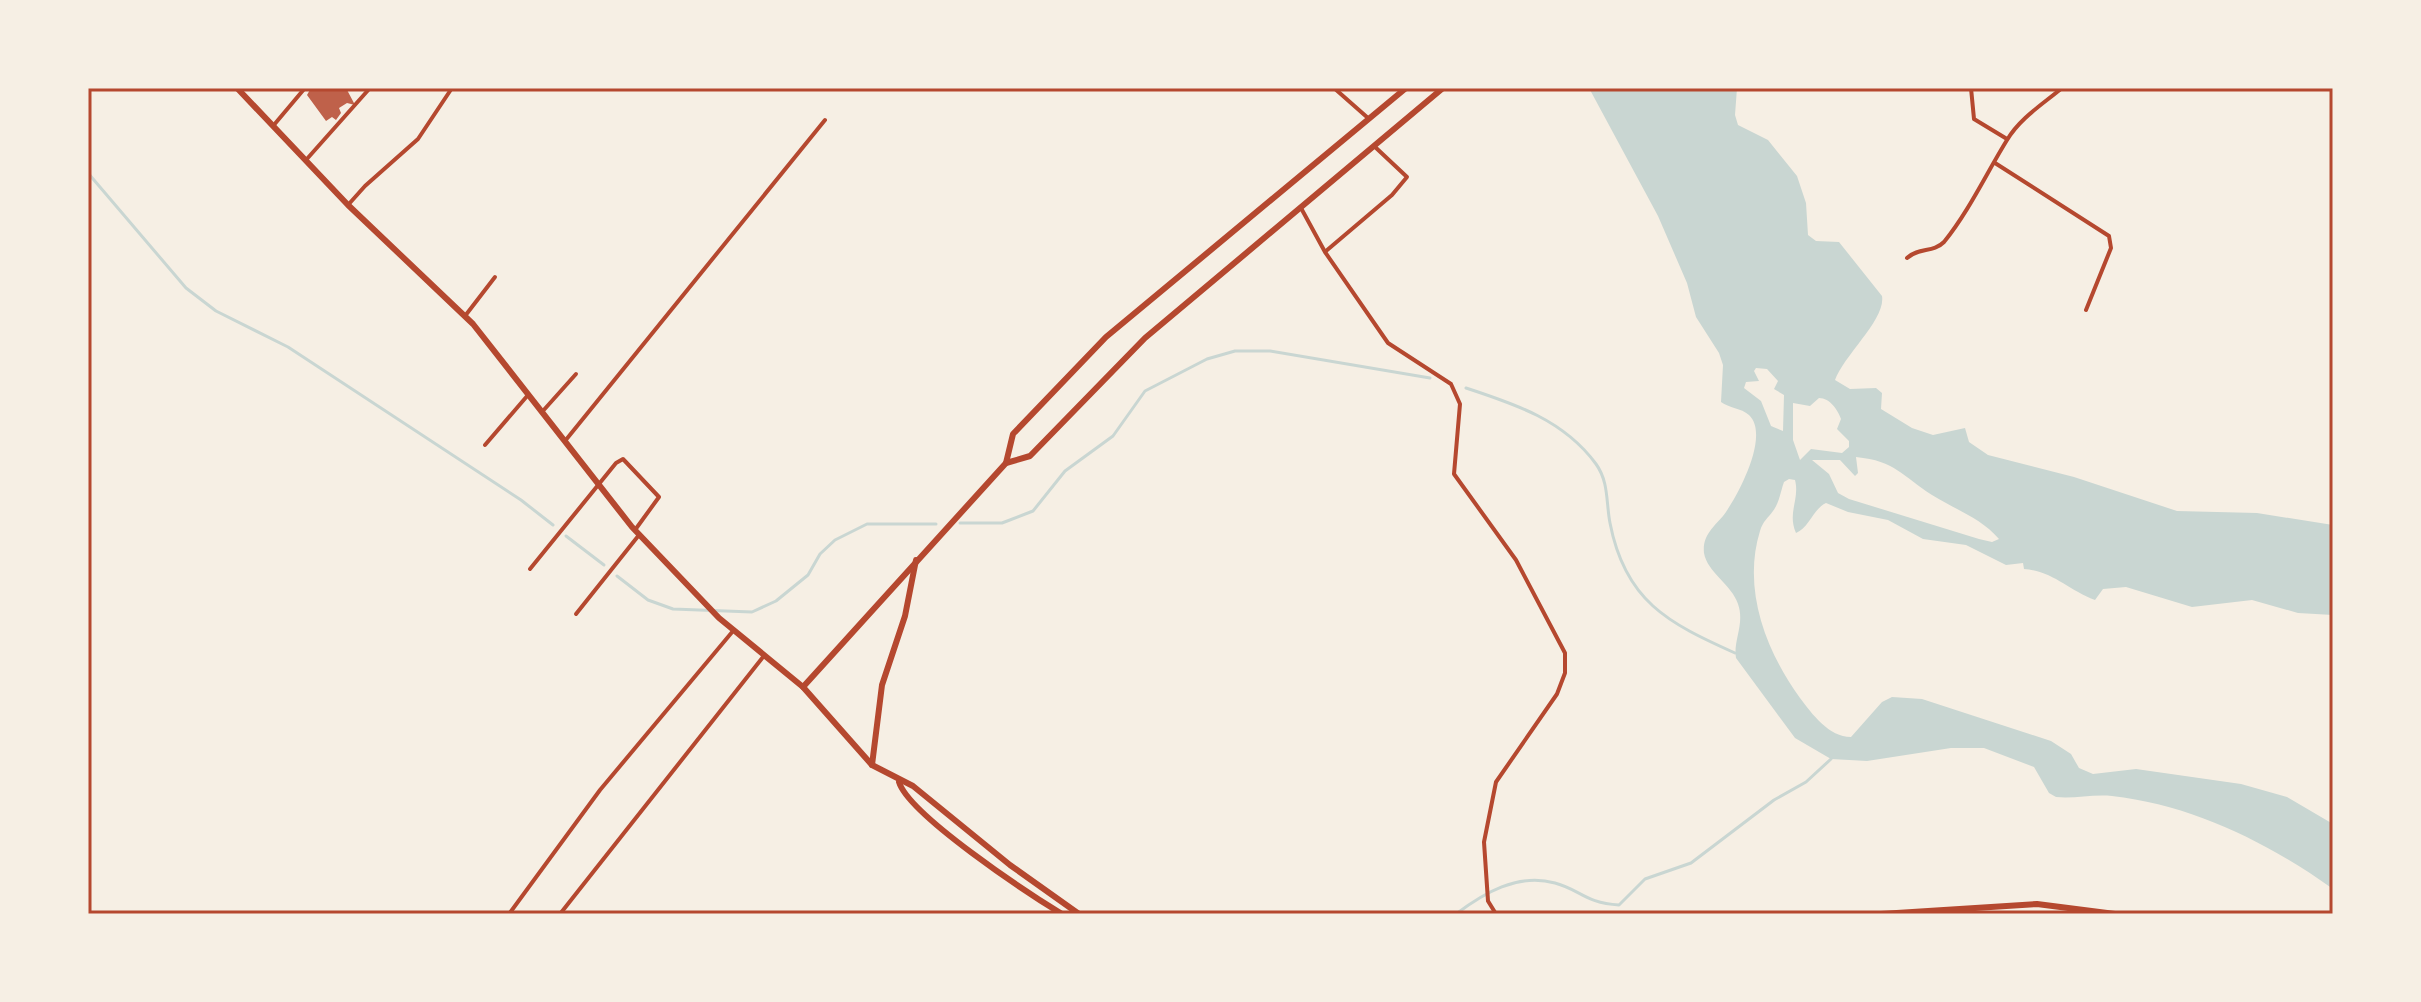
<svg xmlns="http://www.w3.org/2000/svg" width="2421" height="1002" font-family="'Golos Text',sans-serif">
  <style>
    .water { fill: #c9d6d2; fill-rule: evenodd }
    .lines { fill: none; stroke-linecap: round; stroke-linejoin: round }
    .stream { stroke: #c9d6d2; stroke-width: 3 }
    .building { fill: #bf614a }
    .minor { stroke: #b5482f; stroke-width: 4 }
    .tertiary { stroke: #b5482f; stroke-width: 6 }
    .neatline { fill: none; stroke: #b5482f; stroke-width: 3 }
  </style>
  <rect width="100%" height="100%" fill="#f6efe4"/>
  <path class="water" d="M1589,88H1737L1735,115L1738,125L1768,140L1797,176L1806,203L1808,235L1816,241L1839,242L1882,296C1886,319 1844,355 1835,380L1850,389L1876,388L1882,393L1881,409L1912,428L1933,435L1965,428L1969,442L1988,455L2074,477L2177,511L2257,513L2333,525V615L2298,613L2252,600L2192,607L2126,587L2103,589L2095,600C2068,590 2053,571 2024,569L2023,563L2006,565L1966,545L1923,539L1888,520L1848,512L1826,503C1813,509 1809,528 1796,533C1787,513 1800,499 1795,480L1789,479L1784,482C1781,490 1779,504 1773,511C1768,518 1763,521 1760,531C1742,589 1766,651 1800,698C1812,714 1829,737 1851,737L1882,702L1892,697L1922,699L2051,741L2071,754L2079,768L2093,774L2136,769L2241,784L2287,797L2333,824V889C2267,842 2192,805 2112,796C2093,794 2074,799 2056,797L2049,793L2034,767L1984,748H1951L1867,761L1831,759L1795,738L1736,658C1733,640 1745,624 1738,604C1732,585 1707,572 1704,553C1702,533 1717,525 1726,512C1739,493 1770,435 1749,415C1741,408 1729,408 1721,402L1723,365L1719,353L1696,317L1687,283L1658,216ZM1756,368L1767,369L1778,381L1774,389L1784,395L1783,431L1771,426L1761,401L1744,388L1746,382L1759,381L1754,371ZM1819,398C1830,398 1838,410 1841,419L1837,429L1849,441V447L1842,453L1811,449L1800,460L1793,440V403L1810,406ZM1856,457C1896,461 1902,476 1932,495C1956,510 1981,518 1999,539L1992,542L1979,539L1849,499L1838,493L1829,474L1812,460H1840L1855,476L1858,473Z"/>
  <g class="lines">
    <g class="stream">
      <path d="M88,173L186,288L216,311L288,347L521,500L553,525"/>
      <path d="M1466,388C1515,404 1564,420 1596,464C1609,482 1606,503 1610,523C1625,601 1668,623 1735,653"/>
      <path d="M960,523H1002L1033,511L1065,471L1113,436L1145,391L1207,359L1235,351H1270L1430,378"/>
      <path d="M566,536L604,565"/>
      <path d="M617,576L648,600L673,609L752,612L776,601L808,575L820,554L835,540L867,524H936"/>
      <path d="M1456,914C1484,893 1517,873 1555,883C1581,890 1585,903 1619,905L1645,879L1691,863L1774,800L1806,782L1831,759"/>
    </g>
  </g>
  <path class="building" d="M311,88H346L355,105L347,103L339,108L341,113L336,120L332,117L326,121L307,95Z"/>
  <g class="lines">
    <g class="minor">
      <path d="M1334,88L1368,118"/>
      <path d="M1971,88L1974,119L2007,139"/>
      <path d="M273,126L305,88"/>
      <path d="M306,160L370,88"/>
      <path d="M1995,163L2109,236L2111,248L2086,310"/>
      <path d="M348,205L365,186L418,139L452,88"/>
      <path d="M1301,208L1325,252L1388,343L1451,384L1460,404L1454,474L1516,560L1565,653V673L1557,694L1496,782L1484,842L1488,901L1496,914"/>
      <path d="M1326,251L1392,195L1407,177L1374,146"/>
      <path d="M1907,258C1919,247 1933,253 1944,242C1969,211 1986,174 2007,140C2020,118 2043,104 2062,88"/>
      <path d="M465,316L495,277"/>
      <path d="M542,412L576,374"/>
      <path d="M565,441L825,120"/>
      <path d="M485,445L528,395"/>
      <path d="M530,569L616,463L623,459L659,497L635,530"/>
      <path d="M576,614L639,535"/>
      <path d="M509,914L600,790L733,631"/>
      <path d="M560,914L763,657"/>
    </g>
    <g class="tertiary">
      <path d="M237,88L348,205L473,324L632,527L719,618L803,687L872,765L913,786L1010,865L1079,914"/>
      <path d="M1006,463L1013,434L1106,337L1406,88"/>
      <path d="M803,687L1006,463L1030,456L1145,338L1443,88"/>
      <path d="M872,765L882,685L905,616L916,560"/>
      <path d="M899,782C909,815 1029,894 1062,914"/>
      <path d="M1881,914L2037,904L2115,914"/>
    </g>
  </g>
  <rect width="2421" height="1002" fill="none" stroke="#f6efe4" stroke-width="180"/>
  <rect x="90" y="90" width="2241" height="822" class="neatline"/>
</svg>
